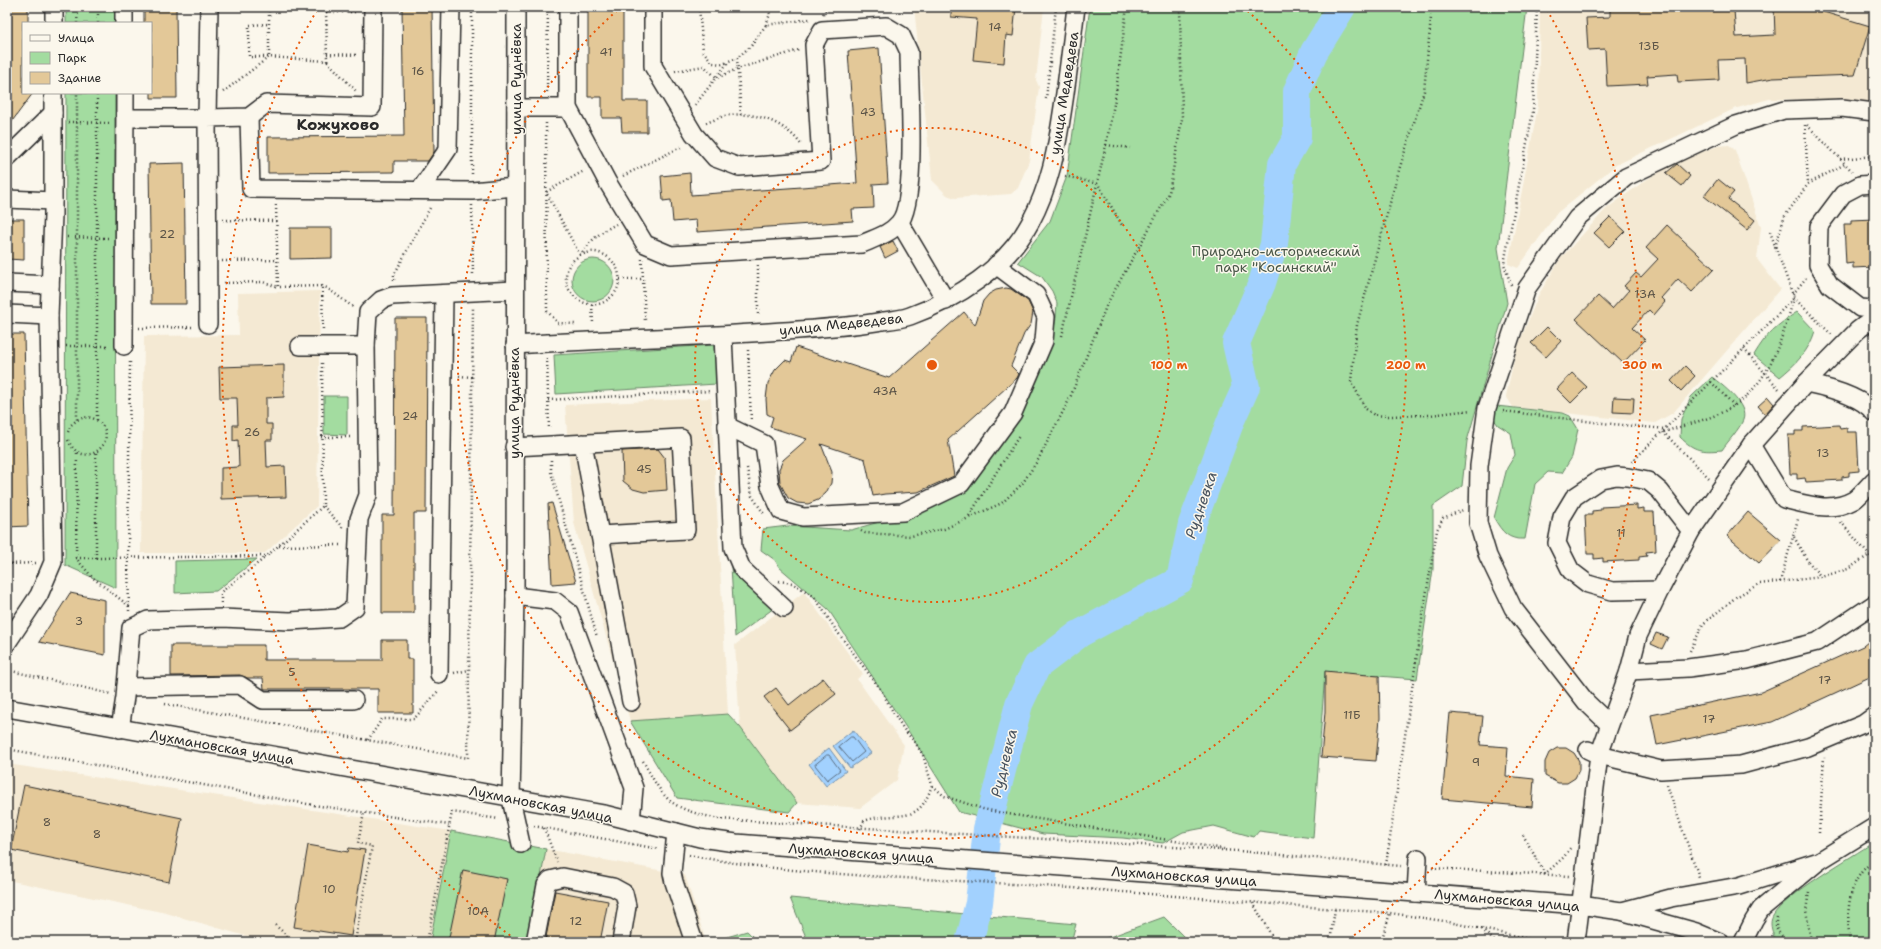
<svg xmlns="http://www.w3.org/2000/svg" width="1881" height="949" font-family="'Shantell Sans',sans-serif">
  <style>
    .built { fill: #f4e9d3 }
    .green { fill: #a3dca0; stroke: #678466 }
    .water { fill: #a2d1fe; stroke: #728faa }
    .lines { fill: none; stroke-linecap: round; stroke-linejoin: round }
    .shore { stroke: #5b6d7f; stroke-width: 1 }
    .river { stroke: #a2d1fe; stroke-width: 28 }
    .building { fill: #e3c898; stroke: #2b2b2b }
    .minor-casing { stroke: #2b2b2b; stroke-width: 20 }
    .path { stroke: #2b2b2b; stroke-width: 2.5; stroke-dasharray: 1 3; stroke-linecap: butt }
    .minor { stroke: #fbf7ec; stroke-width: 17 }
    .ring { fill: none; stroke: #e8590c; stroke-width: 2; stroke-dasharray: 2 4 }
    .labels { text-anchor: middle; stroke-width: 3; stroke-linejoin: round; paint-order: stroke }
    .number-label { font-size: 12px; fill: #595246 }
    .street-label { font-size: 14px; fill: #2b2b2b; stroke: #fbf7ec }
    .park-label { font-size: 14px; fill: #495748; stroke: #fbf7ec }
    .water-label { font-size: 15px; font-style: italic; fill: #495460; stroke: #fbf7ec }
    .quarter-label { font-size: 16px; font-weight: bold; fill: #2b2b2b; stroke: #fbf7ec }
    .centre { fill: #e8590c; stroke: #fbf7ec; stroke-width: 2 }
    .ring-label { font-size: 12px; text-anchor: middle; font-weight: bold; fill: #e8590c; stroke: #fbf7ec; stroke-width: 3; stroke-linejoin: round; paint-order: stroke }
  </style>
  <rect width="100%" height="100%" fill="#fbf7ec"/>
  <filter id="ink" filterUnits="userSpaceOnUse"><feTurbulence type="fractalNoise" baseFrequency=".025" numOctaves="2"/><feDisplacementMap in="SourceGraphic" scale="8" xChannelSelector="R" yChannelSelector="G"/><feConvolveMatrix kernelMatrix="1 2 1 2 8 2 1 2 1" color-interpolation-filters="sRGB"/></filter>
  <g filter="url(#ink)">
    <g class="built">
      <path d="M914,7H1044L1036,80L1039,87L1029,161L1018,188L1011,194L955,198L947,195L932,180Z"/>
      <path d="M1540,7H1874V102L1769,99L1734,109L1616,165L1557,213L1518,268L1508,264L1538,106Z"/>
      <path d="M1729,145L1735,150L1761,227L1757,259L1780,289L1673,413L1655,423L1513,407L1506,396L1516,351L1539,294L1561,258L1606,209L1646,180L1675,162L1718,146Z"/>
      <path d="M320,291L317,506L265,553H141L144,336L239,335L238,293Z"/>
      <path d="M711,398L728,714L630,721L574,523L565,405Z"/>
      <path d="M804,592L863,674L857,679L904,745L897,780L860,808L797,803L740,727L735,645Z"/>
      <path d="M7,764L451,831L430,942H266L166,913L7,880Z"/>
      <path d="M546,849L685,875L706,942H529Z"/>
    </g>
    <g class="green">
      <rect x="66" y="7" width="49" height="16"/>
      <path d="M1090,7H1527L1498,248L1507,303L1467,441L1462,486L1433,506V569L1417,679L1325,672L1313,838L1259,831L1254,837L1214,826L1183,832L1163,843L1123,838L1043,834L959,812L907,729L828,609L779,567L775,560L761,550L763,529L788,526L851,530L932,507L961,493L989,461L1026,405L1051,346L1056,317L1057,303L1052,291L1042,277L1018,262L1050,221L1067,176Z"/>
      <path d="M66,93H115L116,588L65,565Z"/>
      <circle cx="593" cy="280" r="21"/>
      <path d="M1797,312L1815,331C1809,351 1796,364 1780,377L1754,355C1767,333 1776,326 1797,312Z"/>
      <path d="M714,345L717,384L556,394L554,355Z"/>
      <path d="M1712,377C1722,385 1749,405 1743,420C1739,430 1728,441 1722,450C1702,452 1694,451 1680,437L1681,419L1691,397Z"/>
      <path d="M324,396H347V435L324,434Z"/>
      <path d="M1496,406L1563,413L1570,416L1578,429L1572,457L1562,473L1548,472L1535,484L1525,539C1508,540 1502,532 1494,518L1507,468L1515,455L1511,433L1498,425L1491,415Z"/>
      <path d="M257,559L216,591L175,593V561Z"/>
      <path d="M731,566L774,608L735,637Z"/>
      <path d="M728,714L740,727L797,803L789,812L677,798L630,721Z"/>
      <path d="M451,831L546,849L529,942H430Z"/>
      <path d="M1874,842V942H1783L1774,937C1772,930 1769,923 1773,916C1783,896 1852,857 1874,842Z"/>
      <path d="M790,898L1076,924L1071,942H808Z"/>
      <path d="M1164,917L1189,942H1096Z"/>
      <path d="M747,931L758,942H717V940Z"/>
    </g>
    <g class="water">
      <path d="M853,730L871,753L850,768L833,746Z"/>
      <path d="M829,748L846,771L826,786L809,764Z"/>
    </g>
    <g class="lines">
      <g class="shore">
        <path d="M851,737H853L864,752L852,762L839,747Z"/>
        <path d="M827,755H829L840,770L827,780L815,765Z"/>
      </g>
      <path class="river" d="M969,942L979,903L987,829L1019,704L1037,666L1079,634L1180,580L1192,524L1231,420L1246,387L1236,343L1262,283L1274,244L1282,164L1297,138V91L1314,52L1342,7"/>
    </g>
    <g class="building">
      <path d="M7,7H28V23H23V93H33L7,128Z"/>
      <path d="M144,7H176L177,98H151V23H144Z"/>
      <path d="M402,7H432L434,152L428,161H394V172L268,173V137L404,136Z"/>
      <path d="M588,7H623V101H647V132H622L621,118H602V97H588Z"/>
      <path d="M951,7H1016L1013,36L1006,35L1004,63L973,60L977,19L951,17Z"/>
      <path d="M1610,7H1708V11L1734,10L1736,37L1775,35L1774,7H1807L1870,26L1855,75L1773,78L1746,83L1745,59L1718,60L1719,80L1678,82L1677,74L1647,76L1648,84L1607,86L1605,49L1588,50L1586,18L1610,17Z"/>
      <path d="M879,48L888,183L873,184L874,208L852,209L853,221L697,232L696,220L673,222L671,200L663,201L661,176L690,173L691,195L857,183L848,51Z"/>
      <path d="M184,163L186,304H151L149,164Z"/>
      <path d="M1677,164L1690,176L1682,186L1666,173Z"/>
      <path d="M1718,179L1734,192L1728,199L1755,220L1747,230L1704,196Z"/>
      <path d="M1610,217L1625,231L1609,247L1594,233Z"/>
      <path d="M7,219H24V260L7,259Z"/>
      <path d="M1874,219V267L1853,268V263L1846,264L1844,224H1851V220Z"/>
      <path d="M1667,225L1714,269L1692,292L1678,279L1661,298L1665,302L1654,315L1649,310L1632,328L1645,340L1623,363L1576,319L1598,296L1612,309L1629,290L1624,286L1636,273L1641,277L1658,259L1646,248Z"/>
      <path d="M290,228H332V258L290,259Z"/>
      <path d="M893,241L898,251L885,258L880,247Z"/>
      <path d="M1006,288L1011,289L1028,301L1033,312L1031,324L1024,334L1011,366L1019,374L1017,378L948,440L954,476L918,492L885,494L873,496L865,459L821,444L832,472L831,483L826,493L818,500L808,504L797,503L788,498L780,483L779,469L783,460L807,439L770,427L773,417L767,414L766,399L768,383L775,370L785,360L791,362L796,347L889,378L964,312L975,325L983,301L989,294L996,290Z"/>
      <path d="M395,318H427L426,513H414V613H382V515H394Z"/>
      <path d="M1547,327L1561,341L1546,357L1531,343Z"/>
      <path d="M7,334H24L28,526L7,527Z"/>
      <path d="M284,365V397L266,398V424H272V440H266L267,467L285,466L286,497L221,499V468L239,467L238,440L233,441V425H238L237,398H220L219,367Z"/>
      <path d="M1685,366L1695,376L1681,391L1671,381Z"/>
      <path d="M1572,373L1587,387L1571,403L1557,389Z"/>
      <path d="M1614,397L1634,398L1633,413L1613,412Z"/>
      <path d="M1768,397L1774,404L1765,414L1758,406Z"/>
      <path d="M1839,425L1840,429L1847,428V432H1857L1859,471L1849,472V476L1842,477V480L1806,482L1805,478L1797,479V474H1790L1788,435H1795V431H1803V427Z"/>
      <path d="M658,449L665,458L667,490L644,492L633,489L623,481L622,451Z"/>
      <path d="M552,503L576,582L552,584L548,504Z"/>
      <path d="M1637,505V509L1644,508V512H1654L1656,551L1646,552L1647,556L1639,557V560L1603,562V558L1594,559V554H1587L1585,515H1592V511L1601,510V507Z"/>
      <path d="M1748,512L1781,540L1759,563L1727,536Z"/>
      <path d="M70,593L105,600V655L39,642Z"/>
      <path d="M1656,633L1668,637L1662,649L1651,644Z"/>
      <path d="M1874,637V675L1772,722L1657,745L1651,715L1761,692L1863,646Z"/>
      <path d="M382,640H407V659H413V713H378V689H264L263,678H247L240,675L171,676V645H264V660H382Z"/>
      <path d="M1325,671L1379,676L1380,718L1376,761L1321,757L1325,712Z"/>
      <path d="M823,678L836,694L790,730L764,697L776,688L789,705Z"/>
      <path d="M1450,713L1483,716L1480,745L1508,747L1506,776L1534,779L1532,807L1442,799Z"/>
      <path d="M1557,748H1566L1574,753L1579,761V770L1575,778L1567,783H1558L1545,776V762L1549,753Z"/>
      <path d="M24,785L182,818L169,882L11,850Z"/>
      <path d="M308,845L348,852L349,848L365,850L351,936L294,927Z"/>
      <path d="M463,870L507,879L494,942H448Z"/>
      <path d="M555,891L608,901L600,942H545Z"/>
    </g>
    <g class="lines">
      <defs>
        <g id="minor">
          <path d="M124,7V23"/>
          <path d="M516,7L515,596L511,799L521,844"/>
          <path d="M568,7V108L608,183L645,244L671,255L862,244C875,238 890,234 899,223C918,202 909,84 909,52L901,35L886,26L822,30L814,45L821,161L739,167L715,158L694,134L653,66V7"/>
          <path d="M54,23V7"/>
          <path d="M516,108H568"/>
          <path d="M249,117L251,189L472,191L515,187"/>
          <path d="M126,118H207L209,7"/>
          <path d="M7,158L53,113"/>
          <path d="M1874,184L1860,185L1843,194L1819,226L1818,265L1830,285L1860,308L1874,309"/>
          <path d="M420,190L448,149L451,7"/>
          <path d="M7,199L53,201"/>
          <path d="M900,223L946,301"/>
          <path d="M7,283L50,285"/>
          <path d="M7,314L49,316"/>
          <path d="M208,324L207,118L249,117L266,104L372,107L373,7"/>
          <path d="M723,336L733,548L742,569L784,608"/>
          <path d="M515,345C609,339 704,337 798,330C827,328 855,326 883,321C892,320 902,319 910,316C957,299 1006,268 1030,223C1050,186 1057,148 1063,107C1068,74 1072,41 1076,7"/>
          <path d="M124,346L125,93"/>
          <path d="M300,346H366"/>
          <path d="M1806,383C1825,387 1862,396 1874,413"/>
          <path d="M727,426L764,444L770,486L781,511L803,517L903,512L961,484L1013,413L1044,341L1046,317L1036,295L996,265"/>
          <path d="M1751,445L1784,499C1808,505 1831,513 1854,500C1861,495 1868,486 1874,480"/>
          <path d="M514,447L681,438L686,530L600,535L583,443"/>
          <path d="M600,535L631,702"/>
          <path d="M1660,590L1612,591L1588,584L1571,571L1557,543L1562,517L1574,497L1601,479L1617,476L1628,477L1648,481L1660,491L1691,531"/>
          <path d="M515,596L555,601L569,612L634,788L631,821"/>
          <path d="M7,643L39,595L53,562L49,316L53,215V93"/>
          <path d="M1629,671L1688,668L1747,660L1817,642L1874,604"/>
          <path d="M439,674L444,294"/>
          <path d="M126,687L240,685L263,700H354"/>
          <path d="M7,708L604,814L700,838L736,843L1580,905L1621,911L1696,932L1720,942"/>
          <path d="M1609,724L1586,702L1513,608L1488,556L1478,523L1479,466L1487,408L1527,288L1577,218L1626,177L1736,125L1784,110L1842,108L1874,112"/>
          <path d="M120,729L125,697L131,628L148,620L222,618L290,621L339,618L355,607L359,519L368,495L366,346L368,312L381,300L392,296L515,290"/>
          <path d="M1588,750L1599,755L1661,770L1741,765L1808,747L1863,724L1874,716"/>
          <path d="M676,832L672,873L674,882L694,942"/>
          <path d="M1416,893L1418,858"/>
          <path d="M1622,911L1671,898L1739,886L1819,861"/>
          <path d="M535,942L546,885L550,880L563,877L613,887L624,893L627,906L621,942"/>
          <path d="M1576,942L1599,755L1629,671L1638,636L1660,590L1691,531L1751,445L1806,383L1858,330L1874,318"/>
          <path d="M1743,942L1754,920L1761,909L1819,861L1874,827"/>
        </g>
      </defs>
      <use href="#minor" class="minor-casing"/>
      <g class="path">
        <path d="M269,7V57L327,61L326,7"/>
        <path d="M699,7L703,51L713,63L722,64L728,62"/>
        <path d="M1432,7L1424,91L1399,170L1357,325L1351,381L1366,409L1374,415L1388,416L1430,415L1471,410"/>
        <path d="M326,12H358"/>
        <path d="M823,14L827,7"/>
        <path d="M77,23L78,7"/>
        <path d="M98,23V7"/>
        <path d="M766,25L770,14L767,7"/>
        <path d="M327,54L356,55"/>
        <path d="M268,57H249V25L269,24"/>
        <path d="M327,61L356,91"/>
        <path d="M675,71L704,66L717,78L737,69L799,50"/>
        <path d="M223,92L269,57"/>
        <path d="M547,92L548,7"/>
        <path d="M1046,99L1056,7"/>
        <path d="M695,105L729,61L737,58"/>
        <path d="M741,115L737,58L751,46L766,25L810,19"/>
        <path d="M68,122L109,123"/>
        <path d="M546,123L547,311L558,323L575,324"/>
        <path d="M706,123C712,121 718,118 724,116C752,110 785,121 802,146"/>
        <path d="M1805,125L1808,184"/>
        <path d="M1807,125L1852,171"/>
        <path d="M1106,145L1130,148"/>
        <path d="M1840,159L1874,156"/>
        <path d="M472,174V7"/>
        <path d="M623,176L683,146"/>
        <path d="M1065,176L1098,184L1122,225"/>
        <path d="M276,205L278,287L322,286L323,331"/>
        <path d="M472,205L473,276"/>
        <path d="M223,220L277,221"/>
        <path d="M67,237L108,238"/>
        <path d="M1775,247L1785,216L1808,184L1845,164"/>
        <path d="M580,255C585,254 590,251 595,252C617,255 628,282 611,297C589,318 554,290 570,264C572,261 576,258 579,256C585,250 589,243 595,238C601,232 609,228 616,224"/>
        <path d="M580,255L546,192L584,171"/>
        <path d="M642,259L645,321"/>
        <path d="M222,261L278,260"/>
        <path d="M758,265V315"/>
        <path d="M620,279H643"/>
        <path d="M394,280V275L431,206"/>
        <path d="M224,283L263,282L278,287"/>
        <path d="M1511,285L1504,264L1533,111L1537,7"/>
        <path d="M322,286L327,288L353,307"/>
        <path d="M1793,294L1806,278"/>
        <path d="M592,305L593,323"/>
        <path d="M139,328L194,327"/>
        <path d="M1062,336L1106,145L1115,99L1127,7"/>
        <path d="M66,346H109"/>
        <path d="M1744,349L1780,390"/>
        <path d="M748,350L751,420"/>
        <path d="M547,358L549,429"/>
        <path d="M459,376L472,377"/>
        <path d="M1711,382L1735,406"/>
        <path d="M548,400L711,391"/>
        <path d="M1503,411L1602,423L1666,429"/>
        <path d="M97,420V93"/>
        <path d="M68,432L71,425L77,420V93"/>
        <path d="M1663,432L1709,478"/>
        <path d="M1664,432C1687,424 1714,419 1735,405C1770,382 1783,336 1794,298L1832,335"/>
        <path d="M321,437H351"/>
        <path d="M68,440C83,473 120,442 100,423C93,416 85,416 77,420"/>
        <path d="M96,453V558H76L92,577L129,606"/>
        <path d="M551,460V472L597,637"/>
        <path d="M1632,462L1794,298L1769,229"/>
        <path d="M747,468L752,496L764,514"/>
        <path d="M323,506L343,528"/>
        <path d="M969,516L1019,436"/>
        <path d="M1841,522L1874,561"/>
        <path d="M861,531L865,533L911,536L944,529L1002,503L1022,484L1038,460L1070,398L1107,304L1169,193L1182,119L1180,7"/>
        <path d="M1794,537L1807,560L1821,577"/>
        <path d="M279,546L342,545"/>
        <path d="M76,558L77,452"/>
        <path d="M96,558L267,556L323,506L322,362"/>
        <path d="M7,564L36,563"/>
        <path d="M779,581L792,583L814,596L836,630L881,690L893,712L905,731L914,741L923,755L932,785L944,796L983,809L1008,814L1224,849"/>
        <path d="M1780,582L1798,519"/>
        <path d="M221,603V592L266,557"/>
        <path d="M129,611L128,558L130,360"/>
        <path d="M1690,651L1703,624L1736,597L1759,584L1821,577L1848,569L1874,552"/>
        <path d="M7,670L111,694"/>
        <path d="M454,673L469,670"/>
        <path d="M165,704L468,758L473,307"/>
        <path d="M368,740L382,719H414L439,690"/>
        <path d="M7,749L313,805L449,825"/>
        <path d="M643,761C650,773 657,788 667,798C680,811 702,815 719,819L1239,851L1401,866"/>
        <path d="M1667,785L1699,877"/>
        <path d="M534,826L659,849"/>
        <path d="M544,828L557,862"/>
        <path d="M860,829L864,821C897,809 918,829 932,785"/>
        <path d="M1819,833L1824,757"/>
        <path d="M1523,835L1545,874L1564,857L1571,847"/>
        <path d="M689,855C795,876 905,877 1013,884C1138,892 1264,904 1390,913L1444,921L1543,942"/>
        <path d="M1386,865L1422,620L1437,530L1443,518L1463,510"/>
        <path d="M1432,868L1569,876"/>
        <path d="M1809,892L1806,910L1811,942"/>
        <path d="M1253,903L1275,942"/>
        <path d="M1777,917C1773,930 1781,936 1790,942"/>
        <path d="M275,925L291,939L302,942"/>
        <path d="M1482,929L1495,942"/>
        <path d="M355,942L372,846L358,843L364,813"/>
        <path d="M427,942L452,812L499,819"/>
        <path d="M1330,942L1335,909"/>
        <path d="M1381,942L1390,913"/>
        <path d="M1850,942C1846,914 1847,878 1874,861"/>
      </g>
      <use href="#minor" class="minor"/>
    </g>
  </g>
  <g class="ring">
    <circle cx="932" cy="365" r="237"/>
    <path d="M1243 7A474 474 0 1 1 621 7"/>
    <path d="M515 939A710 710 0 0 1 317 10M1547 10A710 710 0 0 1 1349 939"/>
  </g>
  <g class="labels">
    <g class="number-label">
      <text x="995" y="31">14</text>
      <text x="1649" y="50">13Б</text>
      <text x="606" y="56">41</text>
      <text x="418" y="75">16</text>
      <text x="868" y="116">43</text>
      <text x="167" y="238">22</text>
      <text x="1645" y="298">13А</text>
      <text x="885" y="395">43А</text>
      <text x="410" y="420">24</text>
      <text x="252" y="436">26</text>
      <text x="1823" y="457">13</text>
      <text x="644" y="473">45</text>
      <text x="1621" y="537">11</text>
      <text x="79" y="625">3</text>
      <text x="292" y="676">5</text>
      <text x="1825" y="684">17</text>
      <text x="1352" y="719">11Б</text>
      <text x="1709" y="723">17</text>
      <text x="1476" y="766">9</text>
      <text x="47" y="826">8</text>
      <text x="97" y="838">8</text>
      <text x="329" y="893">10</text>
      <text x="478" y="915">10А</text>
      <text x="576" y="925">12</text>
    </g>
    <g class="street-label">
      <text transform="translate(516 79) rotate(-90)" y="5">улица Руднёвка</text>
      <text transform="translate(1064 93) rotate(-81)" y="5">улица Медведева</text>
      <text transform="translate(841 324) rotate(-6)" y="5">улица Медведева</text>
      <text transform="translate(514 403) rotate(-90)" y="5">улица Руднёвка</text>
      <text transform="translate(222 747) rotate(10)" y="5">Лухмановская улица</text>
      <text transform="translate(541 804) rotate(11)" y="5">Лухмановская улица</text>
      <text transform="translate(861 853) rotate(4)" y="5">Лухмановская улица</text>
      <text transform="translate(1184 876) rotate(4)" y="5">Лухмановская улица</text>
      <text transform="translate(1507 900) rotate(5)" y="5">Лухмановская улица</text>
    </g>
    <g class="park-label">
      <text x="1276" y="256">Природно-исторический<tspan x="1276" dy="16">парк "Косинский"</tspan></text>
    </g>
    <g class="water-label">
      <text transform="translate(1201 505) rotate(-71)" y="5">Рудневка</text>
      <text transform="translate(1004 763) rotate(-76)" y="5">Рудневка</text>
    </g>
    <g class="quarter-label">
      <text x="338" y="130">Кожухово</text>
    </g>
  </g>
  <circle cx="932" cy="365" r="6" class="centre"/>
  <g class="ring-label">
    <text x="1169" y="369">100 m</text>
    <text x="1406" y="369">200 m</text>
    <text x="1642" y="369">300 m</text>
  </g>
  <rect width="1881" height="949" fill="none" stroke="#fbf7ec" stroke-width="24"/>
  <rect x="12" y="12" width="1857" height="925" fill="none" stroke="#2b2b2b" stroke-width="1.5" filter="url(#ink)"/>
  <rect x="22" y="22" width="130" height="72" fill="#fbf7ec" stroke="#a8a59f"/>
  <rect x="30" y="35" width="20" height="6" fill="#fbf7ec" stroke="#a8a59f"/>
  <text x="58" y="42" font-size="12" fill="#2b2b2b">Улица</text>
  <rect x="30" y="52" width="20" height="12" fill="#a3dca0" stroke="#a8a59f"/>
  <text x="58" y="62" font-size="12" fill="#2b2b2b">Парк</text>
  <rect x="30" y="72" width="20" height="12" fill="#e3c898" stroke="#a8a59f"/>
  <text x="58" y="82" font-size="12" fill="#2b2b2b">Здание</text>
</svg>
